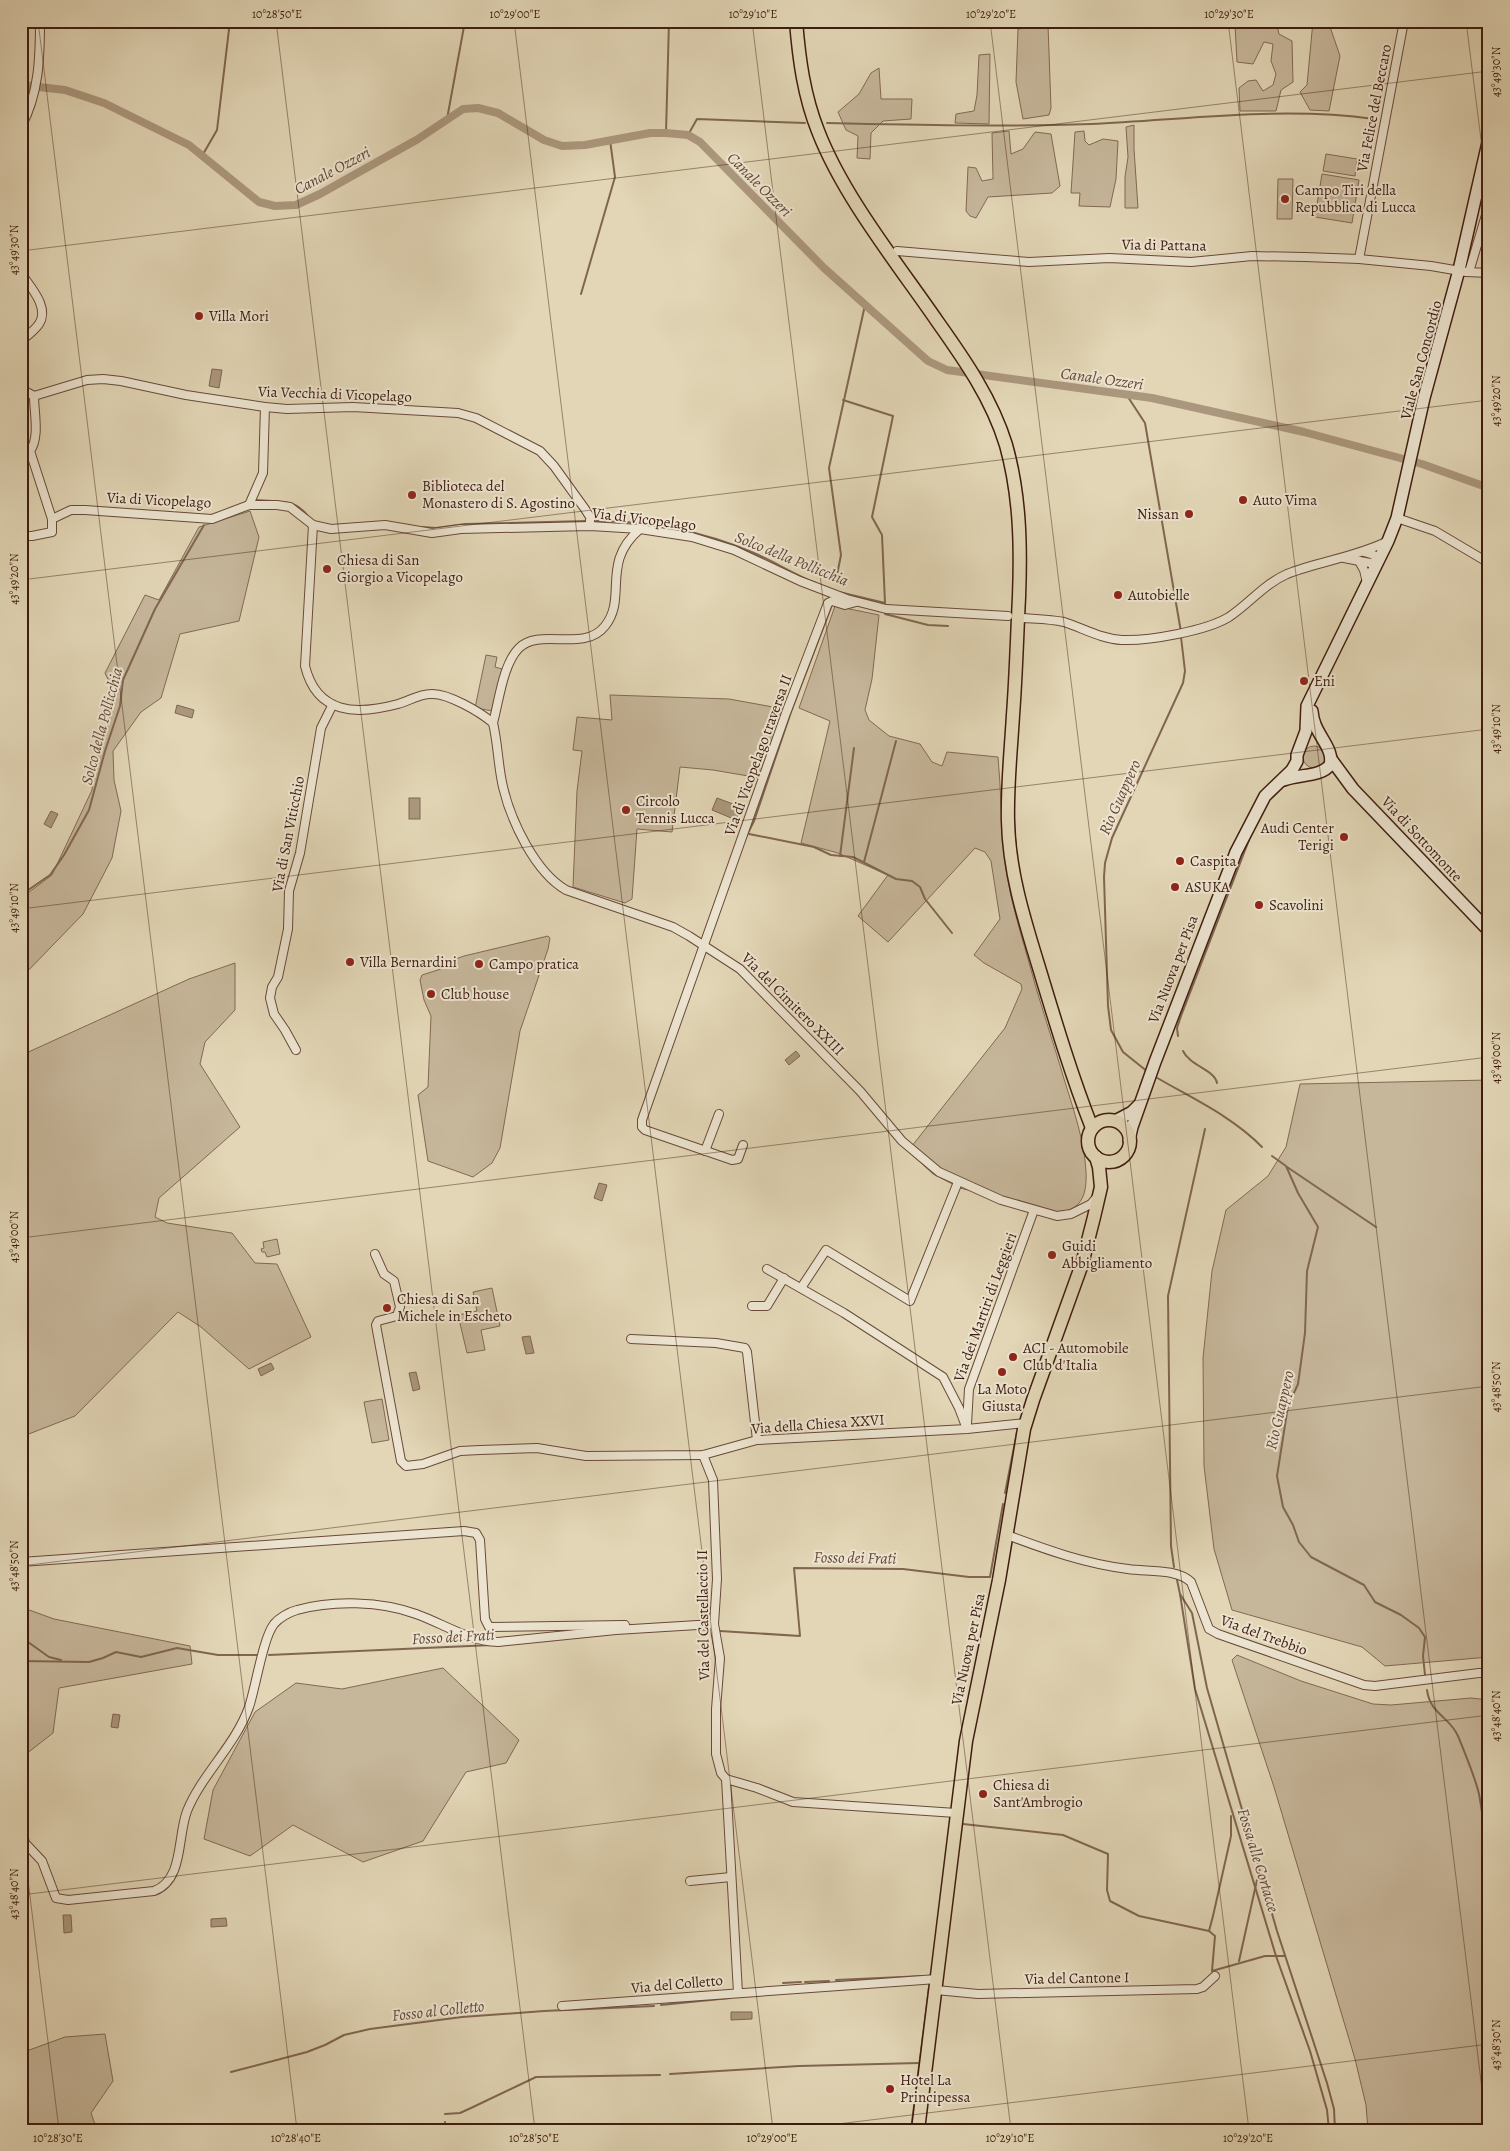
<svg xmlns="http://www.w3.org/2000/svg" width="1510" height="2151" font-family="Alegreya,serif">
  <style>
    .green { fill: #c6b69a; stroke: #826954 }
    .water { fill: #ab977d; stroke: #806651 }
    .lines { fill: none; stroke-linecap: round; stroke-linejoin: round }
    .stream { stroke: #806651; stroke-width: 2 }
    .canal { stroke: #ab977d; stroke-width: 8 }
    .minor-casing { stroke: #684a39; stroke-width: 10 }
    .secondary-casing { stroke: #3f1c0f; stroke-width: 14 }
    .primary-casing { stroke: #3f1c0f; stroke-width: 15 }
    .minor { stroke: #ece4d0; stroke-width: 8 }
    .secondary { stroke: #ece4d0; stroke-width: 11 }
    .primary { stroke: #e2d6b6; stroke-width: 12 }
    .ticks { fill: none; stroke: #3f1c0f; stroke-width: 1; stroke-opacity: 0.45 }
    .poi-dot { fill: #8f2418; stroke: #ece4d0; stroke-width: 2 }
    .labels { text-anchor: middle; stroke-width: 4; stroke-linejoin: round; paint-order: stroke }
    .street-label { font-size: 15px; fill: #3f1c0f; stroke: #ece4d0 }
    .poi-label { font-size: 15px; fill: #3f1c0f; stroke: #ece4d0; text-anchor: start }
    .water-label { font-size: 16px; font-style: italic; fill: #654736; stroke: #ece4d0 }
    .neatline { fill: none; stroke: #3f1c0f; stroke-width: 2 }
    .ticks-label { font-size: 12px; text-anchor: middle; fill: #3f1c0f }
  </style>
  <rect width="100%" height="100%" fill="#e2d6b6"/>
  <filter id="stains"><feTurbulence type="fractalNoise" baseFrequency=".004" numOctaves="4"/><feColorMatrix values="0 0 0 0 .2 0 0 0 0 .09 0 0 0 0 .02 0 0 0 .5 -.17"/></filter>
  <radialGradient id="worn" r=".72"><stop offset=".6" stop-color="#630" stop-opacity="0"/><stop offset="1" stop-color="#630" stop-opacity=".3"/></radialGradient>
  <g class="green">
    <path d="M1246,21H1276L1279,34L1292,41L1293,82L1281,90L1276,111H1240L1239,88L1248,81L1256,80L1263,91L1273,85L1276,74L1271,61L1273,44L1264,42L1253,64L1237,62L1235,25Z"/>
    <path d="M1313,21H1328L1340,56L1329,111L1310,110L1300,92L1307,85Z"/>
    <path d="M1048,25L1051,108L1049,115L1023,119L1016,82L1018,29Z"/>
    <path d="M990,54L989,124L955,123L956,114L974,111L977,95L979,55Z"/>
    <path d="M879,68L881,99H912L911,119L883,121L871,133L870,159L857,158L858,136L846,130L838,112L859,94L871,73Z"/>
    <path d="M1134,125V149L1138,208H1125V177L1128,157L1126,127Z"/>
    <path d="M1009,131L1011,154L1023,149L1035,132L1051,134L1060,186L1052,193L988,197L976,218L970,216L966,211L968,167L976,168L982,181L993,179L992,133Z"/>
    <path d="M1084,131L1085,141L1089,145L1103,139L1118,141L1116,179L1110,207L1079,206L1080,193H1071L1075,132Z"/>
    <path d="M1326,154L1357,159L1355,176L1323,171Z"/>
    <path d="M1322,174L1359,180L1352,223L1315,217Z"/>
    <path d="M1278,179H1293L1292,219H1277Z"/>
    <path d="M250,511L259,537L239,621L180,634L161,698L141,712L113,751L114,780L121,811L112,858L83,914L21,978V898L52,875L92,790L94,768L114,703L113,690L105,673L145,595L159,600L199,527Z"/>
    <path d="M835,606L879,615L872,679L865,710L869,720L889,736L920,744L932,762L942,766L947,752L998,757C1001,789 1001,820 1004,852C1007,888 1018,924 1028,959C1039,1001 1053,1041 1065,1082C1074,1111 1084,1140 1086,1171C1087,1193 1083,1209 1059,1213L960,1188L933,1174L908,1151L1005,1028L1022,989L1021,984L984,963L974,955L1000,919L991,861L985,852L975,848L888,942L858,916L888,875L838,853L801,843L830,721L799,708Z"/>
    <path d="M486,655L497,657L495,667L502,669L493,711L475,708Z"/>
    <path d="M21,674H25L21,746Z"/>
    <path d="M610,695L729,699L784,709L760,778L713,770L680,767L672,832L637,829L632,899L625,903L573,887L577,791L582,751L573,750L577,717L612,720Z"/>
    <circle cx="1314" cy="757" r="11"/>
    <path d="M548,936L550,938L548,949L520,1031L500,1148L492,1163L473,1177L428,1161L418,1095L428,1087L431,1016L424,1000L420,980L422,975L441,969L450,961L464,956Z"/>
    <path d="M235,963V1010L205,1042L200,1064L240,1127L159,1198L155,1217L167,1223L232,1233L255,1263L277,1264L311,1337L249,1369L201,1327L178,1312L75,1416L21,1437V1040L24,1054L189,979Z"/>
    <path d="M1489,1080V1657L1385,1666L1362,1647L1232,1610L1214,1549L1204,1466L1203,1358L1212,1271L1226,1210L1268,1176L1286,1147L1300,1084Z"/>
    <path d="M277,1239L280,1254L267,1257L265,1252H262L261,1249L264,1248L263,1242Z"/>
    <path d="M492,1288L500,1326L481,1330L485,1350L467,1353L458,1315L477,1311L473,1292Z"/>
    <path d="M382,1399L389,1440L372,1443L364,1402Z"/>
    <path d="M21,1607L54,1619L190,1646L192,1664L59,1688L53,1733L21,1758Z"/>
    <path d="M1237,1655L1301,1681L1373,1704L1391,1705L1471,1698L1489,1700V2130H1368L1366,2105L1355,2059L1274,1787L1232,1660Z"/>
    <path d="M443,1668L519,1740L506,1763L466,1772L423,1841L363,1862L293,1825L250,1856L204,1839L213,1790L255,1712L296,1683L342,1689Z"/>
    <path d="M105,2034L113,2081L91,2113L97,2130H21V2053L65,2037Z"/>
  </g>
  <g class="water">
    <path d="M212,369L222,370L219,388L209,386Z"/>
    <path d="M177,705L194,710L192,718L175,713Z"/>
    <rect x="409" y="798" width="11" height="21"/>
    <path d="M717,798L741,807L736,820L712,810Z"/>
    <path d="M51,811L58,814L51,828L44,824Z"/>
    <path d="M796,1051L800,1056L789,1065L785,1060Z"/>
    <path d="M599,1183L607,1185L602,1201L594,1198Z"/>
    <path d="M530,1336L534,1353L526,1354L522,1337Z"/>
    <path d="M271,1363L274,1369L261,1376L258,1369Z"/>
    <path d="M416,1372L420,1389L413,1391L409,1373Z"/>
    <path d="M113,1714L120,1715L118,1728L111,1727Z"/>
    <path d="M63,1915H71L72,1932L64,1933Z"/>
    <path d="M226,1918L227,1926L211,1927V1919Z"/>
    <path d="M731,2012H752V2019L731,2020Z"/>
  </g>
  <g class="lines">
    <g class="stream">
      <path d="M447,119L465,21"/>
      <path d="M827,123C915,125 1003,127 1091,124C1185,120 1280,106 1374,119"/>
      <path d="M666,133L669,21"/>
      <path d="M688,135L697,119L805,123"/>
      <path d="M202,156L217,130L230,21"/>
      <path d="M581,294L615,177L610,140"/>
      <path d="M1126,394L1145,423L1181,632"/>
      <path d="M843,400L893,416L872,517L882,535L885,603"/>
      <path d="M255,500L273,501"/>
      <path d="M278,502C292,502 299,505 308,516"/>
      <path d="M229,509L247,502"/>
      <path d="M592,521C646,520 704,531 754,553C775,562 795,575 816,583"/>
      <path d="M422,527L436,528L465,524L587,521"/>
      <path d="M836,580L841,555L829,468L865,305"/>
      <path d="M839,592L885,603"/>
      <path d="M885,614L928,625L948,626"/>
      <path d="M749,834L814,847L831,855L853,857L896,879L912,881L920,887L925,899L952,933"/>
      <path d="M746,837L754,821L791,712L832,605"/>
      <path d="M840,856L854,748"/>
      <path d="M864,862L896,741"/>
      <path d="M21,895L50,875L64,855L89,810L105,751L120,706L123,680L155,609L204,525"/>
      <path d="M1178,1036L1177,1028L1181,1016L1249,840"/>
      <path d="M1183,1051C1190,1066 1215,1070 1217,1083"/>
      <path d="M1148,1072L1123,1052L1111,1030L1108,1006L1104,877L1105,863L1112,838L1183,683L1185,671L1181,637"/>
      <path d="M1154,1076C1191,1098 1232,1116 1262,1147"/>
      <path d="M1140,1087L1146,1071"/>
      <path d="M1272,1156L1286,1166L1298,1193L1318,1227L1307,1271L1305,1333L1298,1384L1288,1406L1277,1476L1283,1507L1293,1525L1299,1542L1311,1557L1364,1585L1375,1602L1401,1615L1419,1628L1425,1637L1423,1656L1425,1675"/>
      <path d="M1287,1167L1376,1227"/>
      <path d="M1005,1493L1017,1432"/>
      <path d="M1174,1567L1171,1546L1168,1296L1205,1129"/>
      <path d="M1177,1580L1180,1594L1192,1613L1207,1688L1277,1931L1327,2083L1334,2109L1335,2130"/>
      <path d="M1180,1594L1195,1689L1276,1956L1310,2051L1327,2110L1329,2130"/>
      <path d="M695,1629L709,1630"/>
      <path d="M720,1631L800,1636L794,1568L903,1569L969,1577H990L1003,1504"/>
      <path d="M21,1637L49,1657L61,1660"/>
      <path d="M269,1655L492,1645"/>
      <path d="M21,1661L89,1662L103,1658L116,1652L141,1657L177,1648L218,1655H257"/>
      <path d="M1427,1690C1430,1714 1450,1717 1458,1736C1465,1753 1475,1777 1479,1794C1484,1820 1486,1847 1489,1874"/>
      <path d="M963,1824L1063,1835L1108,1854L1107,1890L1110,1901L1139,1916L1209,1931L1215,1936L1212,1971L1265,1956H1285"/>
      <path d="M1213,1916L1231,1836V1816"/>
      <path d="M1209,1931L1213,1916"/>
      <path d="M1239,1961L1259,1871"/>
      <path d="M836,1980L924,1976"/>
      <path d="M805,1982L829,1981"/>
      <path d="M783,1983L801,1982"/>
      <path d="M661,2005L730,1998"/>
      <path d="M231,2072L307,2052L325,2045L344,2035L370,2029L462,2017L544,2011L654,2006"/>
      <path d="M670,2074L799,2066L919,2063"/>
      <path d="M445,2114L460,2113L471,2108L536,2077L660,2075"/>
      <path d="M444,2130L445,2122"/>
      <path d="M911,2130L929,1987"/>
    </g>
    <path class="canal" d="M21,85L65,90L104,103L189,145L259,202L275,206L296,205L320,194L418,139L463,109L478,108L498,113L544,140L562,146L585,145L650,133H666L688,135L700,142L824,268L928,361L947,370L1152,398L1304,432L1422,464L1489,488"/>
    <defs>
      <g id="minor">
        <path d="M966,21L1016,24L1050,21"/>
        <path d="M21,127C39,94 40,58 40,21"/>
        <path d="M897,251L1029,262L1109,258L1191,262L1252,256L1305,257L1359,259L1431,266L1466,272L1489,273"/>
        <path d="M1359,259L1404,21"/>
        <path d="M1469,272L1486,215"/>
        <path d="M21,273C30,287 50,307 39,324C35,330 27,336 21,341"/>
        <path d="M21,389L34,396C34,412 40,438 30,451L52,519V532L32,536H21"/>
        <path d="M34,396L87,380L103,379L121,381L186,395L265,407L287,409L353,407L458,413L476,418L540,451L554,466L585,509L590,517V526"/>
        <path d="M21,443L30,451"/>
        <path d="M249,505L263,473L265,407"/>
        <path d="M1397,518L1435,531L1489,563"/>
        <path d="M52,519L71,510H85L212,519L249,505H277L290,507L313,525L331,529L385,525L432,533L461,529L590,526L640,529L692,537L734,550L800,581L847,599L886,609L1008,616"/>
        <path d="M313,525L305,666C317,715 357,715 398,704C409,701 419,694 431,694C448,693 480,712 493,723C498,744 498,766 503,787C511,821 535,872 566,890L673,927L689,936L740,969L860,1091L902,1141L939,1172L1001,1200L1057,1216L1071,1214L1091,1204L1096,1198"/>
        <path d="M1344,558L1370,563L1378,562L1374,555L1364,552"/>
        <path d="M1359,561L1364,570L1367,583"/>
        <path d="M1022,618C1036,619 1050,619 1064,622C1083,628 1101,639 1122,640C1149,641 1206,631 1229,617C1249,604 1264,584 1287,574C1320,561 1356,557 1388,541"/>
        <path d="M493,723C499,701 503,664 519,648C540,627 584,653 605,626C628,597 600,563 640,529"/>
        <path d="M296,1050L285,1030L274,1014L270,998L272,987L278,977L288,929L289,891L300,853L321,728L332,706"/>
        <path d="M743,1145L738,1159L732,1160L645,1130L642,1127V1120L786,713L828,603L832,601L845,605L856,602"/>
        <path d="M705,1151L719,1114"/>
        <path d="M375,1254L384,1274L394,1281L400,1307L397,1316L378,1321L376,1325L401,1461L406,1466L423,1464L460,1451L480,1450L537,1448L586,1456L703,1455L757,1440L967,1429L1026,1423"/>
        <path d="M767,1269L844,1313L943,1377L959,1408L967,1429"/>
        <path d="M801,1288L826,1250L910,1301L958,1182"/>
        <path d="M752,1306H767L784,1278"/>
        <path d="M631,1339L716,1343L745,1348L747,1352L757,1440"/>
        <path d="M967,1424L969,1389L1034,1210"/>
        <path d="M703,1455L713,1480L717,1579L714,1624L720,1658L716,1709V1754L721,1773L726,1779L757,1788L793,1802L956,1813"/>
        <path d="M1007,1535C1047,1550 1086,1564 1128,1569C1147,1572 1176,1568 1191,1582L1209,1629L1218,1634L1364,1685L1375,1686L1479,1673H1489"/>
        <path d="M21,1562L464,1531L476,1533L480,1540L485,1619L489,1627L625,1625"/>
        <path d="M726,1779L738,1993"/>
        <path d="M21,1827L25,1843L42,1861L56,1898L68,1900L154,1891C184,1880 177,1837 187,1811C202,1774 235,1746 249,1707C256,1686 263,1638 274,1624C279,1618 289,1612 297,1610C333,1600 381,1601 416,1614C444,1624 468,1641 498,1642L616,1630L714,1624"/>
        <path d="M690,1881L731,1877"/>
        <path d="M936,1990L978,1994L1197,1989L1203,1987L1215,1976"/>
        <path d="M562,2006L937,1979"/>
      </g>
      <g id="secondary">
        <path d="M1331,759L1353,789L1489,931"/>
        <path d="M1284,780C1299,774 1321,777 1330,765C1335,747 1313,734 1312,711"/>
        <path d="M1115,1121L1132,1112L1139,1105"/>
        <path d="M1129,1140L1132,1127L1155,1062L1236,852L1265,796L1292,770L1297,761V755L1306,731L1307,706L1388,541L1397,518L1424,398L1459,270L1489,138"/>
      </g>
      <g id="primary">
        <path d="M796,21C799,59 804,96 818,131C843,196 897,263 937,321C964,359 992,399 1006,445C1020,495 1021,545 1019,597C1017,636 1016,676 1013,715C1011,750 1007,786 1008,821C1009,873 1025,922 1040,971C1056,1024 1072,1077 1092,1128"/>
        <circle cx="1109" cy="1141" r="21"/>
        <path d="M918,2130L966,1741L999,1580L1024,1429L1033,1400L1082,1264L1094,1217L1101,1187L1099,1167L1096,1157"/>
      </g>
    </defs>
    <use href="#minor" class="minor-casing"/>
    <use href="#secondary" class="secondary-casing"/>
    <use href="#primary" class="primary-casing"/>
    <use href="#minor" class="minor"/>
    <use href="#secondary" class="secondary"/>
    <use href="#primary" class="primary"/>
  </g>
  <path class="ticks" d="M38,21L297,2130M276,21L535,2130M514,21L773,2130M752,21L1011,2130M990,21L1249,2130M1228,21L1487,2130M1466,21L1489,203M21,251L1489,71M21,580L1489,400M21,909L1489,729M21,1238L1489,1057M21,1566L1489,1386M21,1824L59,2130M21,1895L1489,1715M789,2130L1489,2044"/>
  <g class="poi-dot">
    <circle cx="1285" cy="199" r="5"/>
    <circle cx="199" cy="316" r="5"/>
    <circle cx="412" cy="495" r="5"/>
    <circle cx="1243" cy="500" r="5"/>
    <circle cx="1189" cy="514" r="5"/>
    <circle cx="327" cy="569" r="5"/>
    <circle cx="1118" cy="595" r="5"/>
    <circle cx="1304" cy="681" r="5"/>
    <circle cx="626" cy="810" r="5"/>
    <circle cx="1344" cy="837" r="5"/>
    <circle cx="1180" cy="861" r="5"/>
    <circle cx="1175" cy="887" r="5"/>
    <circle cx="1259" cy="905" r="5"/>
    <circle cx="350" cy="962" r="5"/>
    <circle cx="479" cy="964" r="5"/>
    <circle cx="431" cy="994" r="5"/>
    <circle cx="1052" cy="1255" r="5"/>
    <circle cx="387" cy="1308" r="5"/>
    <circle cx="1013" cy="1357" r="5"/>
    <circle cx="1002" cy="1372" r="5"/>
    <circle cx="983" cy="1794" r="5"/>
    <circle cx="890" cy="2089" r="5"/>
  </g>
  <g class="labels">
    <g class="street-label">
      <text transform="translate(1374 108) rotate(-79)" y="5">Via Felice del Beccaro</text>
      <text transform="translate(1164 245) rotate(1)" y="5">Via di Pattana</text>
      <text transform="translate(1421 360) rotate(-75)" y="5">Viale San Concordio</text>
      <text transform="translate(335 394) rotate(2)" y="5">Via Vecchia di Vicopelago</text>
      <text transform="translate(159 500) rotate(3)" y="5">Via di Vicopelago</text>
      <text transform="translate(644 519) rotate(7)" y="5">Via di Vicopelago</text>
      <text transform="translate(758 755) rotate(-70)" y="5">Via di Vicopelago traversa II</text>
      <text transform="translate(288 834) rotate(-79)" y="5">Via di San Viticchio</text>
      <text transform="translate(1422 839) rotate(47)" y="5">Via di Sottomonte</text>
      <text transform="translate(1173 969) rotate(-69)" y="5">Via Nuova per Pisa</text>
      <text transform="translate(793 1004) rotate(45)" y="5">Via del Cimitero XXIII</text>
      <text transform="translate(985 1307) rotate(-70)" y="5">Via dei Martiri di Leggieri</text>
      <text transform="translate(818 1424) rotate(-4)" y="5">Via della Chiesa XXVI</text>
      <text transform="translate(703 1615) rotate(-91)" y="5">Via del Castellaccio II</text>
      <text transform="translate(1264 1635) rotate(20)" y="5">Via del Trebbio</text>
      <text transform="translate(968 1649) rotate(-78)" y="5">Via Nuova per Pisa</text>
      <text transform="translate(1077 1978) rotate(-1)" y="5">Via del Cantone I</text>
      <text transform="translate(677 1984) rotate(-5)" y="5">Via del Colletto</text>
    </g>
    <g class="poi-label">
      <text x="1295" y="195">Campo Tiri della<tspan x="1295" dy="17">Repubblica di Lucca</tspan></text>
      <text x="209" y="321">Villa Mori</text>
      <text x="422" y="491">Biblioteca del<tspan x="422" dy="17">Monastero di S. Agostino</tspan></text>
      <text x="1253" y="505">Auto Vima</text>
      <text x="1179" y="519" text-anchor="end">Nissan</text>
      <text x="337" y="565">Chiesa di San<tspan x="337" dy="17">Giorgio a Vicopelago</tspan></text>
      <text x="1128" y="600">Autobielle</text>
      <text x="1314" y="686">Eni</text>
      <text x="636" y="806">Circolo<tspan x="636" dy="17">Tennis Lucca</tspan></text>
      <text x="1334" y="833" text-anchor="end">Audi Center<tspan x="1334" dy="17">Terigi</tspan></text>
      <text x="1190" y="866">Caspita</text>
      <text x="1185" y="892">ASUKA</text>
      <text x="1269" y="910">Scavolini</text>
      <text x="360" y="967">Villa Bernardini</text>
      <text x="489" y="969">Campo pratica</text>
      <text x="441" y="999">Club house</text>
      <text x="1062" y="1251">Guidi<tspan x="1062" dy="17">Abbigliamento</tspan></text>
      <text x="397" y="1304">Chiesa di San<tspan x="397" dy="17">Michele in Escheto</tspan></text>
      <text x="1023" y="1353">ACI - Automobile<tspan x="1023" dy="17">Club d'Italia</tspan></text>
      <text x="1002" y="1394" text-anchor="middle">La Moto<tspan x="1002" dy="17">Giusta</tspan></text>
      <text x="993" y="1790">Chiesa di<tspan x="993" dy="17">Sant'Ambrogio</tspan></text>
      <text x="900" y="2085">Hotel La<tspan x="900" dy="17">Principessa</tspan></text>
    </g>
    <g class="water-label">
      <text transform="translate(332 170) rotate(-28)" y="6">Canale Ozzeri</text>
      <text transform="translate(760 184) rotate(45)" y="6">Canale Ozzeri</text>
      <text transform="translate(1102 378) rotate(8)" y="6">Canale Ozzeri</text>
      <text transform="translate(792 558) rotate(22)" y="6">Solco della Pollicchia</text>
      <text transform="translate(101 726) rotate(-75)" y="6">Solco della Pollicchia</text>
      <text transform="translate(1119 797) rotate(-66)" y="6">Rio Guappero</text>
      <text transform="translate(1279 1410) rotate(-77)" y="6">Rio Guappero</text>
      <text transform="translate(855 1557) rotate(1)" y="6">Fosso dei Frati</text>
      <text transform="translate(453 1636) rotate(-3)" y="6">Fosso dei Frati</text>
      <text transform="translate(1259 1860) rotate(73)" y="6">Fossa alle Cortacce</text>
      <text transform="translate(438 2010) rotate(-6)" y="6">Fosso al Colletto</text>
    </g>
  </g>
  <rect width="1510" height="2151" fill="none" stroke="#e2d6b6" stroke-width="55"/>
  <rect x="28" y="28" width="1454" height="2096" class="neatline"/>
  <g class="ticks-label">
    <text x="277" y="18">10°28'50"E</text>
    <text x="515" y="18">10°29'00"E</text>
    <text x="753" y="18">10°29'10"E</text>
    <text x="991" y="18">10°29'20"E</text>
    <text x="1229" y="18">10°29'30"E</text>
    <text transform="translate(1496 72) rotate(-90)" y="4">43°49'30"N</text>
    <text transform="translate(14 250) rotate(-90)" y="4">43°49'30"N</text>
    <text transform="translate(1496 401) rotate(-90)" y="4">43°49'20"N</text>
    <text transform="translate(14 579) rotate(-90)" y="4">43°49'20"N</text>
    <text transform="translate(1496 729) rotate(-90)" y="4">43°49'10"N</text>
    <text transform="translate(14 908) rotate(-90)" y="4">43°49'10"N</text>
    <text transform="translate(1496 1058) rotate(-90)" y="4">43°49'00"N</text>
    <text transform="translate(14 1237) rotate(-90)" y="4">43°49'00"N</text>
    <text transform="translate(1496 1387) rotate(-90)" y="4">43°48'50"N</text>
    <text transform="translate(14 1566) rotate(-90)" y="4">43°48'50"N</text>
    <text transform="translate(1496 1716) rotate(-90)" y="4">43°48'40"N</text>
    <text transform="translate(14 1894) rotate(-90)" y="4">43°48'40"N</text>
    <text transform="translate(1496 2045) rotate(-90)" y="4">43°48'30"N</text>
    <text x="58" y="2142">10°28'30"E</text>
    <text x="296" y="2142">10°28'40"E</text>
    <text x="534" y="2142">10°28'50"E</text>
    <text x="772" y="2142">10°29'00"E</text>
    <text x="1010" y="2142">10°29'10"E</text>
    <text x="1248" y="2142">10°29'20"E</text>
  </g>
  <rect width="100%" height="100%" filter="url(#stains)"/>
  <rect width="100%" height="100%" fill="url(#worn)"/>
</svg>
